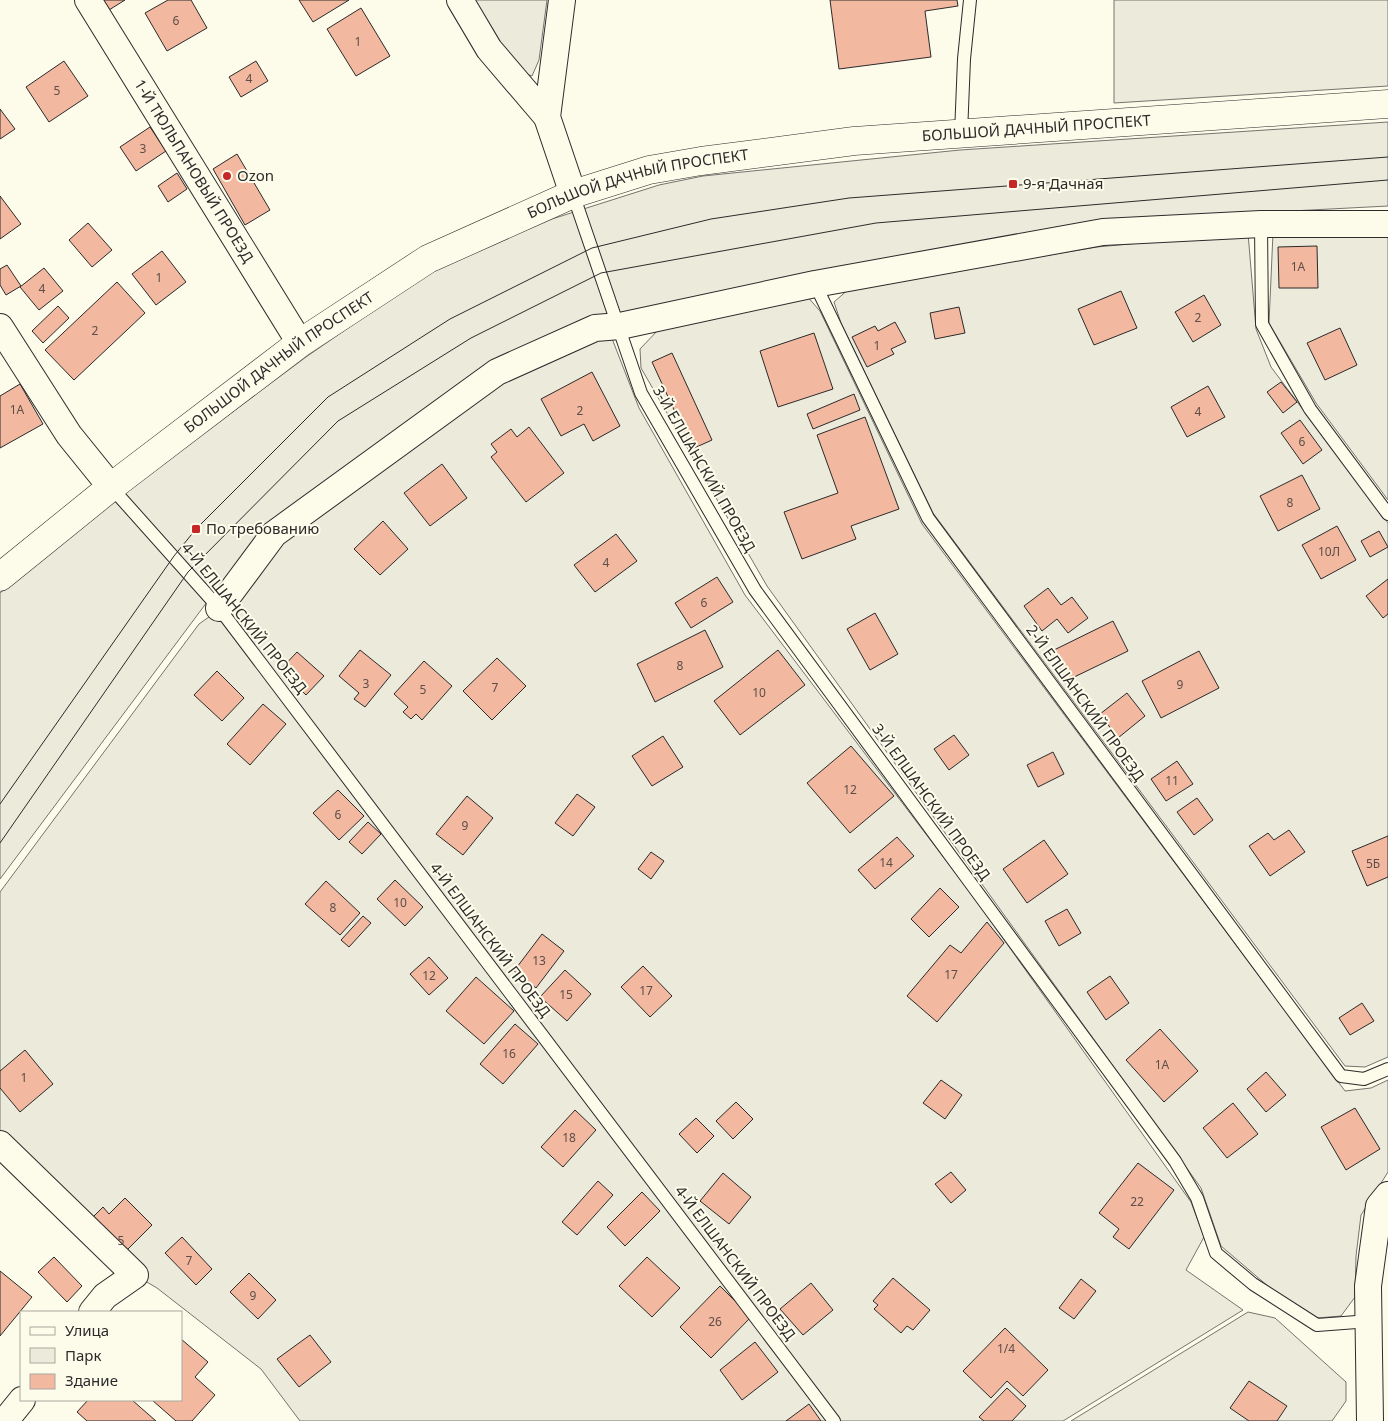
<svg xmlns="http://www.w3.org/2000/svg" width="1388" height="1421" font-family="'Noto Sans',sans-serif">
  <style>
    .green { fill: #ecebdb; stroke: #74746e }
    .building { fill: #f2b8a0; stroke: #2b2b2b }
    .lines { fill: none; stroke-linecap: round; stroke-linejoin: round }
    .lane-casing { stroke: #2b2b2b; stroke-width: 14 }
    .street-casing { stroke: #2b2b2b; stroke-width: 28 }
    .secondary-casing { stroke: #2b2b2b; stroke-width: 29 }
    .lane { stroke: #fdfbea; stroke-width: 12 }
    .street { stroke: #fdfbea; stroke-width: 26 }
    .secondary { stroke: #fdfbea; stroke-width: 28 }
    .tram { stroke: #2b2b2b; stroke-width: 1 }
    .poi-dot { fill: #c62828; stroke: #fdfbea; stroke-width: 2 }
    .labels { text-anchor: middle; stroke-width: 4; stroke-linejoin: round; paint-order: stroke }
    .number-label { font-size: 12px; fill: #5d4e48 }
    .street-label { font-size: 15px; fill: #2b2b2b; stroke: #fdfbea }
    .poi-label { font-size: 15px; fill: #2b2b2b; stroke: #fdfbea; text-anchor: start }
  </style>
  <rect width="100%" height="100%" fill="#fdfbea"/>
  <g class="green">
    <path d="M472,0H547L539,60L532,76L516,70Z"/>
    <path d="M1114,0H1388V86L1114,103Z"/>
    <path d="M1388,122V206L1098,221L593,320L255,542L225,578L0,879V593L85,522L306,357L429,272L552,219L659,185L703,176L960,150Z"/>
    <path d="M1388,231V500L1316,403L1269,323L1273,233Z"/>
    <path d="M1248,233L1256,329L1271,367L1388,523V1057L1365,1067L1345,1066L933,513L841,323L834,302L850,288L1097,247Z"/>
    <path d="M805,294L820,311L922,524L1345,1091L1371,1088L1388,1080V1172L1361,1215L1356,1256L1355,1297L1341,1316L1317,1318L1269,1287L1221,1246L1201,1188L767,586L641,368L640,349L660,328Z"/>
    <path d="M611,336L639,408L745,595L972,895L1191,1202L1204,1237L1186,1270L1243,1310L1063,1421H300L261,1369L157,1288L135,1275L0,1144V892L199,624L229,603L281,538L500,380L585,339Z"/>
    <path d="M1248,1312L1275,1318L1346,1382V1401L1332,1421H1071Z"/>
  </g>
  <g class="building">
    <path d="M103,0H125L109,10Z"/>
    <path d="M168,0H191L207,28L167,51L145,13Z"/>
    <path d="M299,0H349L313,22Z"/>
    <path d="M830,0H957L958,6L925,11L931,57L839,69Z"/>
    <path d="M361,8L390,56L356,76L327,29Z"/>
    <path d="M64,61L88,96L49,122L26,87Z"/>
    <path d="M256,61L268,81L241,97L229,77Z"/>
    <path d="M0,109L15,129L0,139Z"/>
    <path d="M150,127L166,151L136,171L120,147Z"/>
    <path d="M237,154L270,210L245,225L213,169Z"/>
    <path d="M177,173L187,189L168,202L158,186Z"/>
    <path d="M0,196L21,224L0,239Z"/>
    <path d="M88,223L112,250L92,267L69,240Z"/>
    <path d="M1317,246L1318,288H1279L1278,247Z"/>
    <path d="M162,251L186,282L156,305L132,274Z"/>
    <path d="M7,265L21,286L6,295L0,285V269Z"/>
    <path d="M44,268L63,291L39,310L20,287Z"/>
    <path d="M117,282L145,313L74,380L45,350Z"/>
    <path d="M1121,291L1137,328L1094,345L1078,309Z"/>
    <path d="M1204,295L1221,325L1193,342L1175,312Z"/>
    <path d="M58,306L69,318L43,343L32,331Z"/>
    <path d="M959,307L965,333L935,339L930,313Z"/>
    <path d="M895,322L906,342L891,349L894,354L867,367L852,337L875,326L878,331Z"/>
    <path d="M1340,328L1357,365L1325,380L1307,343Z"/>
    <path d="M814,333L833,389L778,407L760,351Z"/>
    <path d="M672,353L712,440L692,449L652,362Z"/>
    <path d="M592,372L620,426L593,441L584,424L561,436L541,399Z"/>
    <path d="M1281,382L1297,402L1283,413L1267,392Z"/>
    <path d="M20,384L43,424L0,448V396Z"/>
    <path d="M1208,386L1225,417L1187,437L1171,407Z"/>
    <path d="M854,394L860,410L813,429L807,414Z"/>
    <path d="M865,417L899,509L851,526L856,539L802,559L784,512L838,493L817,435Z"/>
    <path d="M1300,420L1322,450L1303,464L1281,433Z"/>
    <path d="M529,427L564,473L526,502L491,457L497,452L491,444L511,429L517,437Z"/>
    <path d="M442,464L467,498L430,526L404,493Z"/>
    <path d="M1302,475L1320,509L1278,531L1260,496Z"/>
    <path d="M383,521L408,549L380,575L354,549Z"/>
    <path d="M1337,526L1356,560L1321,579L1302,545Z"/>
    <path d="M1379,531L1388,547L1370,557L1361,541Z"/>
    <path d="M616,534L637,561L595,592L574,565Z"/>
    <path d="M717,577L733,602L691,628L675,603Z"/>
    <path d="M1388,579V614L1383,618L1366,596Z"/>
    <path d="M1048,588L1061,605L1072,597L1088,618L1068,633L1057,619L1042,631L1024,606Z"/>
    <path d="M875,613L898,654L870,670L847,629Z"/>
    <path d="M1113,621L1128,651L1066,681L1052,651Z"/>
    <path d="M705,630L723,667L655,702L637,664Z"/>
    <path d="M360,650L391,675L365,707L354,699L359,693L339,676Z"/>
    <path d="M778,650L805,685L740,735L714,701Z"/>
    <path d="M1199,651L1219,688L1161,718L1142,681Z"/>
    <path d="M297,652L324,676L306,695L280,670Z"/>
    <path d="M497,658L526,686L492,720L463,691Z"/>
    <path d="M424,661L452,686L422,720L416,714L411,719L403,712L408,707L394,694Z"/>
    <path d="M217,671L244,698L222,721L194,695Z"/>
    <path d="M1127,693L1145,716L1118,738L1100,714Z"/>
    <path d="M263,704L286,724L250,765L227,744Z"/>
    <path d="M954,735L969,755L949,770L934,749Z"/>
    <path d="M663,736L683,767L652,786L632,756Z"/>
    <path d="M851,746L894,796L850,833L807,783Z"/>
    <path d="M1053,752L1064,774L1038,787L1027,765Z"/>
    <path d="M1177,761L1193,784L1166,801L1151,779Z"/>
    <path d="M338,790L364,816L339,840L313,813Z"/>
    <path d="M577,794L595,807L573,836L555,823Z"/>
    <path d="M467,796L493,818L463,855L436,834Z"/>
    <path d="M1197,798L1213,820L1194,835L1177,812Z"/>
    <path d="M368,822L381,834L362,854L349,842Z"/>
    <path d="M1289,830L1305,852L1270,876L1249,846L1268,833L1274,840Z"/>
    <path d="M1388,836V877L1367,886L1352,851Z"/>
    <path d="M897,837L914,856L875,889L858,870Z"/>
    <path d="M1044,840L1068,874L1027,903L1003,869Z"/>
    <path d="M651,852L664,861L651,879L638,869Z"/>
    <path d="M395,880L423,907L405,926L377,899Z"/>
    <path d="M326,881L360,913L340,935L305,904Z"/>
    <path d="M940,888L959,907L929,937L911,919Z"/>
    <path d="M1067,909L1081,933L1059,946L1045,921Z"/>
    <path d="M363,916L371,923L349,947L341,940Z"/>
    <path d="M987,922L1004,943L937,1022L907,996L950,945L961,953Z"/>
    <path d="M542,934L564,951L536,988L514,971Z"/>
    <path d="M429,957L448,978L429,995L410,974Z"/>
    <path d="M643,966L672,996L650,1017L621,987Z"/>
    <path d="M565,970L591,994L567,1021L540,997Z"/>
    <path d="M1110,976L1129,1003L1106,1020L1087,992Z"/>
    <path d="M476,977L514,1011L484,1044L446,1011Z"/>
    <path d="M1362,1003L1374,1021L1350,1035L1339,1018Z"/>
    <path d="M515,1024L538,1044L503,1084L480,1064Z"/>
    <path d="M1160,1029L1198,1071L1164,1102L1126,1060Z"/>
    <path d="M25,1050L53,1084L20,1112L0,1088V1071Z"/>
    <path d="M1266,1072L1286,1095L1266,1112L1247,1089Z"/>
    <path d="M941,1080L962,1095L945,1119L923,1103Z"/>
    <path d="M736,1102L753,1119L733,1139L716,1121Z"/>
    <path d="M1233,1103L1258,1134L1227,1158L1203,1128Z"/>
    <path d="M1355,1108L1380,1149L1346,1170L1321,1127Z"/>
    <path d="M575,1110L596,1130L563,1167L541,1147Z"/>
    <path d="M696,1118L714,1136L697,1153L679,1134Z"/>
    <path d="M1138,1163L1174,1190L1129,1249L1113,1237L1119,1229L1099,1213Z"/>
    <path d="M951,1172L966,1190L951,1203L935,1184Z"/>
    <path d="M723,1173L751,1197L729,1224L700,1201Z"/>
    <path d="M598,1181L613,1195L577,1235L562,1222Z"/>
    <path d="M642,1192L660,1211L625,1246L607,1227Z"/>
    <path d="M125,1198L152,1225L121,1256L88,1222L103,1207L109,1214Z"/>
    <path d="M182,1237L212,1269L196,1285L165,1253Z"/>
    <path d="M54,1257L82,1286L67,1302L38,1272Z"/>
    <path d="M647,1257L680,1288L652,1317L619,1286Z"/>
    <path d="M0,1271L32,1297L0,1336Z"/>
    <path d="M249,1273L276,1300L258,1319L230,1292Z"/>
    <path d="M893,1278L930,1310L913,1330L907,1326L901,1333L874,1309L878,1305L873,1301Z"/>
    <path d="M1081,1279L1096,1291L1074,1319L1059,1308Z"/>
    <path d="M811,1283L833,1310L803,1335L780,1309Z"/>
    <path d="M720,1286L751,1317L711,1358L680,1327Z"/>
    <path d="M1005,1328L1048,1370L1023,1396L1007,1381L991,1398L963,1371Z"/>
    <path d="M310,1335L331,1362L299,1387L277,1359Z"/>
    <path d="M181,1339L208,1362L195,1377L215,1395L192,1421H176L152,1400H181Z"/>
    <path d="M755,1342L778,1372L742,1400L720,1370Z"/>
    <path d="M1249,1381L1287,1406L1277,1421H1249L1230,1408Z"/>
    <path d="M1007,1388L1026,1406L1012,1421H984L979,1417Z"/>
    <path d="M88,1400H132L156,1421H87L77,1412Z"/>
    <path d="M809,1404L821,1421H786Z"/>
  </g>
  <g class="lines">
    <defs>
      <g id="lane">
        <path d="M961,134L964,59L970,0"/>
        <path d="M573,194L641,393L755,590L1175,1161L1197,1198L1216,1253L1253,1284L1317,1325L1370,1321"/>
        <path d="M1261,224L1262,324L1310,409L1388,514"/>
        <path d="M815,284L928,518L1341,1076L1364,1079L1388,1069"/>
        <path d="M111,487L219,608L834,1421"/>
      </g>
      <g id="street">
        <path id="s1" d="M88,0L300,343"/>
        <path d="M460,0L489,49L547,117"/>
        <path d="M562,0L547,117L573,194"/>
        <path d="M0,327L69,435L111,487"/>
        <path d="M219,608L274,534L497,372L595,328L620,326L815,284L1103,232L1261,224H1388"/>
        <path d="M0,1144L135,1275L105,1296L92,1312"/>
        <path d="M5,1421L22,1400"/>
        <path d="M1370,1421L1368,1286L1379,1206L1388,1195"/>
      </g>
      <g id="secondary">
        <path id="s2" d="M0,577L111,487L300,343L428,259L573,194L649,170L701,161L854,141L1388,104"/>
      </g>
    </defs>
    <use href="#lane" class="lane-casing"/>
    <use href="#street" class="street-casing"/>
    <use href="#secondary" class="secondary-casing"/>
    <use href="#lane" class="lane"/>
    <use href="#street" class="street"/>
    <use href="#secondary" class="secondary"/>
    <g class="tram">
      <path d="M0,804L174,556L196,529L328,397L450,319L592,248L711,219L849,198L1388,157"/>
      <path d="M0,843L188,572L338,421L471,338L601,273L876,223L1388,180"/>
    </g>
  </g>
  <g class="poi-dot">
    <circle cx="227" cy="176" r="5"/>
    <rect x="1008" y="179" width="10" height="10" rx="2.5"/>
    <rect x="191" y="524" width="10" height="10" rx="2.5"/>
  </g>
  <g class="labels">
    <g class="number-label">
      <text x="176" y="25">6</text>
      <text x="358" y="46">1</text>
      <text x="249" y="83">4</text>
      <text x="57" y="95">5</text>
      <text x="143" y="153">3</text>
      <text x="1298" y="271">1А</text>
      <text x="159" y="282">1</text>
      <text x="42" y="293">4</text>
      <text x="1198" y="322">2</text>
      <text x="95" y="335">2</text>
      <text x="877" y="350">1</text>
      <text x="17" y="414">1А</text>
      <text x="580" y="415">2</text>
      <text x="1198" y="416">4</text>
      <text x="1302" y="446">6</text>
      <text x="1290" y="507">8</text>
      <text x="1329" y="556">10Л</text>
      <text x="606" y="567">4</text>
      <text x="704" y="607">6</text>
      <text x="680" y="670">8</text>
      <text x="366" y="688">3</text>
      <text x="1180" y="689">9</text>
      <text x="495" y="692">7</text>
      <text x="423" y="694">5</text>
      <text x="759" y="697">10</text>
      <text x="1172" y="785">11</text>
      <text x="850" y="794">12</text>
      <text x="338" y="819">6</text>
      <text x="465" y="830">9</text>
      <text x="886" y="867">14</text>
      <text x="1373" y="868">5Б</text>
      <text x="400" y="907">10</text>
      <text x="333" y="912">8</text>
      <text x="539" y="965">13</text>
      <text x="951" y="979">17</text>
      <text x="429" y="980">12</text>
      <text x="646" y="995">17</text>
      <text x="566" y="999">15</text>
      <text x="509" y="1058">16</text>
      <text x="1162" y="1069">1А</text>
      <text x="24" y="1082">1</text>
      <text x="569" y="1142">18</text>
      <text x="1137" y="1206">22</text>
      <text x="121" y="1245">5</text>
      <text x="189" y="1265">7</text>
      <text x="253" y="1300">9</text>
      <text x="715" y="1326">26</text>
      <text x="1006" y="1353">1/4</text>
    </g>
    <g class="street-label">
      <text dy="5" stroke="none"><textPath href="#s2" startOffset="1162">БОЛЬШОЙ ДАЧНЫЙ ПРОСПЕКТ</textPath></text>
      <text dy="5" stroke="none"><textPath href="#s1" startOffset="201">1-Й ТЮЛЬПАНОВЫЙ ПРОЕЗД</textPath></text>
      <text dy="5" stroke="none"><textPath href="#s2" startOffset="758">БОЛЬШОЙ ДАЧНЫЙ ПРОСПЕКТ</textPath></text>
      <text dy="5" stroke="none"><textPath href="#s2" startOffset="352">БОЛЬШОЙ ДАЧНЫЙ ПРОСПЕКТ</textPath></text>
      <text transform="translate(704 469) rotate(60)" y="5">3-Й ЕЛШАНСКИЙ ПРОЕЗД</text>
      <text transform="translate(244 618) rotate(51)" y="5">4-Й ЕЛШАНСКИЙ ПРОЕЗД</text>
      <text transform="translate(1085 703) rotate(54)" y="5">2-Й ЕЛШАНСКИЙ ПРОЕЗД</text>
      <text transform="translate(931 802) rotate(54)" y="5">3-Й ЕЛШАНСКИЙ ПРОЕЗД</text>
      <text transform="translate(490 940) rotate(53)" y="5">4-Й ЕЛШАНСКИЙ ПРОЕЗД</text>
      <text transform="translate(735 1263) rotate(53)" y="5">4-Й ЕЛШАНСКИЙ ПРОЕЗД</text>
    </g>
    <g class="poi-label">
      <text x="237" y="181">Ozon</text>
      <text x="1023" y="189">9-я Дачная</text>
      <text x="206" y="534">По требованию</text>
    </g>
  </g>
  <rect x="20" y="1311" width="162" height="90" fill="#fdfbea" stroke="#a9a89e"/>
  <rect x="30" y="1327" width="25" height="8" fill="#fdfbea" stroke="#a9a89e"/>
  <text x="65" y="1336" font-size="15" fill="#2b2b2b">Улица</text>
  <rect x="30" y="1348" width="25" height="15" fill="#ecebdb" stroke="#a9a89e"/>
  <text x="65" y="1361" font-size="15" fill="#2b2b2b">Парк</text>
  <rect x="30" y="1374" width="25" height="15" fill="#f2b8a0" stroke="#a9a89e"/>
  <text x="65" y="1386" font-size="15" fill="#2b2b2b">Здание</text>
</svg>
